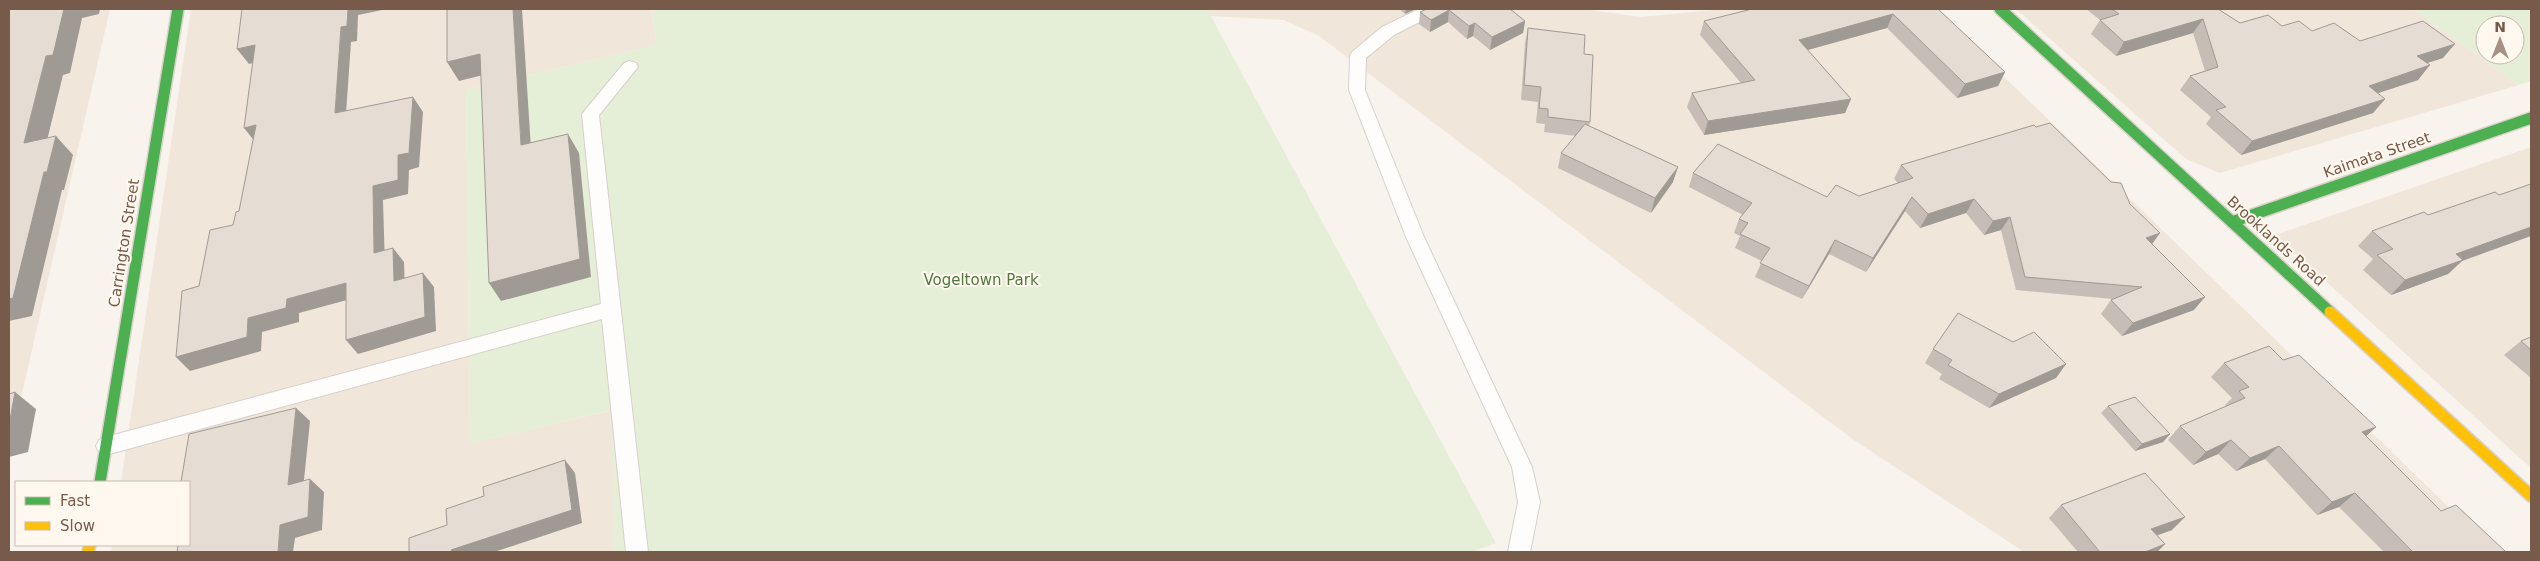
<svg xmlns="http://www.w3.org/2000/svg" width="2540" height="561" font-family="'DejaVu Sans',sans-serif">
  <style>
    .residential { fill: #f1e6da }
    .green { fill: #e5efd7; fill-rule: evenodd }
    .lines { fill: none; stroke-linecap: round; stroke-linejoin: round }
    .lane-casing { stroke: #d7d0cb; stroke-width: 2 }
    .fast-casing { stroke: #d8d0c9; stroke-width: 14 }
    .slow-casing { stroke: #d8d0c9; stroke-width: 14 }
    .lane { fill: #fefdfc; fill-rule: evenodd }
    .fast { stroke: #4caf50; stroke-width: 11 }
    .slow { stroke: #ffc107; stroke-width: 11 }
    .wall { fill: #c5bdb6 }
    .shaded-wall { fill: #a09a94 }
    .building { fill: #e5dcd4; stroke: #a09a94 }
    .labels { text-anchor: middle; stroke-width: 4; stroke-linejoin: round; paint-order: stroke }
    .street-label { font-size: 15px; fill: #785a4b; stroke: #fff8ef }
    .park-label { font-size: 15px; fill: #517840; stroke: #fff8ef }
  </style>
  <rect width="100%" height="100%" fill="#f8f3ed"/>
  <g class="residential">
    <path d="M9,9H110L9,450Z"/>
    <path d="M191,9H651L657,45L466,90L470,443L613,410V552H111L112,545H189V482H121Z"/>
    <path d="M1207,9H1584L1641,17L1724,9H1934L2495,552H2024L1851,438L1319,36L1284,20L1210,16Z"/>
    <path d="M2016,9H2413L2519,85L2220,173L2186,159Z"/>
    <path d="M2531,147V468L2275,235Z"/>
  </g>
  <g class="green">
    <path d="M651,9H1207L1496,543L1471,552H613L612,410L470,443L466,90L657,45Z"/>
    <path d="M2413,9H2531V81L2519,85ZM2485,25H2515V55H2485Z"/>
  </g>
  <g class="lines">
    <defs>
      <g id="lane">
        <path d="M1419,9H1439L1437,13L1394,35L1366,58L1365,90L1424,237L1532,467L1540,502L1530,552H1508L1518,502L1512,467L1406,237L1349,90L1350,56L1352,52L1382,27Z"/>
        <path d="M630,61L636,63L638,67L599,115L648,552H626L602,319L106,455L99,452L96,446L99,440L106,437L601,304L582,114L624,63Z"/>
      </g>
      <g id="fast">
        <path d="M2000,9L2330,312"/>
        <path d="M2232,222L2531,118"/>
        <path d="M100,482L178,9"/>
      </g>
      <g id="slow">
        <path d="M2330,312L2531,496"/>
        <path d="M88,552L90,545"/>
      </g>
    </defs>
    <use href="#lane" class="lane-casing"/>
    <use href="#fast" class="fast-casing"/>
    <use href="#slow" class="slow-casing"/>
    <use href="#lane" class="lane"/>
    <use href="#fast" class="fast"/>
    <use href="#slow" class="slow"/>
  </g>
  <g class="wall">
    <path d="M1399,9H1416L1405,14Z"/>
    <path d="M1427,9H1510L1525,21L1523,33L1490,50L1473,36L1467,39L1448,22L1430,32L1419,24L1420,12Z"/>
    <path d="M1938,9L2005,72L1998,86L1957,98L1887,28L1808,50L1851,99L1845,113L1704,135L1687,107L1692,93L1741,83L1700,35L1704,21Z"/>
    <path d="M2086,9H2218L2240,23L2282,26L2312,31L2443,58L2427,63L2418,80L2378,93L2385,99L2373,113L2241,155L2206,124L2211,117L2180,90L2190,76L2205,71L2193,33L2116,56L2091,34L2100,20Z"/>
    <path d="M1528,28L1584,54L1590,122L1589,126L1673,182L1651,213L1558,168L1561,153L1576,136L1544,132L1545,124L1536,123L1538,102L1521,100L1525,43Z"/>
    <path d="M1901,165L2130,204L2152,244L2194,310L2122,336L2101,314L2111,300L2113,299L2016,290L2001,230L1984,235L1966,213L1920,228L1905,211L1866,272L1829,254L1802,299L1755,277L1762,261L1735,248L1740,236L1734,233L1739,219L1743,215L1689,187L1693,173L1827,197L1859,196L1898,183L1894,179Z"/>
    <path d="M2372,231L2462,261L2448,274L2391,295L2363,270L2373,259L2358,246Z"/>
    <path d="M2531,337V378L2504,355L2521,341Z"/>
    <path d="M2013,342L2066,364L2056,378L1989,408L1939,379L1942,374L1925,363L1933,349Z"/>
    <path d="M2283,360L2376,427L2366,436L2441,511L2506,552H2384L2339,507L2317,515L2265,459L2236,471L2218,454L2193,465L2168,440L2180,426L2226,406L2225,405L2232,398L2211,377L2224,363Z"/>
    <path d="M2108,406L2170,434L2163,442L2135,451L2101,413Z"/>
    <path d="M2061,505L2172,530L2157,535L2165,544L2157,552H2078L2049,518Z"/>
  </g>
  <g class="shaded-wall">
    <path d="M64,9H100L99,14L82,18L70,73L63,75L42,161L24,143L46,56Z"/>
    <path d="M348,9H387L358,15L357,41L351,42L345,128L335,113L341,27Z"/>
    <path d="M513,9H522L532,164L521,145Z"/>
    <path d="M1406,9H1416L1405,14Z"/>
    <path d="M1449,10L1448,22L1430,32L1431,20Z"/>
    <path d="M1893,14L1887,28L1793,54L1799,40Z"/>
    <path d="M2203,19L2193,33L2116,56L2124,42Z"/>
    <path d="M1525,21L1523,33L1490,50L1492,37Z"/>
    <path d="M1475,23L1473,36L1467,39L1469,26Z"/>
    <path d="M2455,44L2443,58L2405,70L2417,56Z"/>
    <path d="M255,45L266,60L249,64L237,49Z"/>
    <path d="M480,54L491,73L459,81L447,62Z"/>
    <path d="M2430,65L2418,80L2357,100L2369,86Z"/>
    <path d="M2005,72L1998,86L1957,98L1965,84Z"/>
    <path d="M413,97L423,112L419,167L409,170L408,194L383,200L385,267L374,253L373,186L398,155Z"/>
    <path d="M1851,99L1845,113L1704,135L1708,121Z"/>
    <path d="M2385,99L2373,113L2241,155L2252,141Z"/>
    <path d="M256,125V143L244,128Z"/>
    <path d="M568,134L579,153L591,277L501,301L489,283Z"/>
    <path d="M56,136L73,155L64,190H62L32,316L9,321V299L44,172Z"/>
    <path d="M1678,167L1673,182L1651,213L1655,198Z"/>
    <path d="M1912,197L1905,211L1866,272L1873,258Z"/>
    <path d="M1974,199L1966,213L1920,228L1928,214Z"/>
    <path d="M2010,217L2001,230L1984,235L1993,221Z"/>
    <path d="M2531,227V236L2462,261L2448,274L2391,295L2405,280L2456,254Z"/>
    <path d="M2160,233L2150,247L2146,238Z"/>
    <path d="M1835,240L1829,254L1802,299L1809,286Z"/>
    <path d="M393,248L404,262L405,296L394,281Z"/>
    <path d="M423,273L434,287L436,331L358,354L346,340Z"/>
    <path d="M346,283L358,297L299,313V322L262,332L261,351L190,371L176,357L248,318L287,299Z"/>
    <path d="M2205,297L2194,310L2122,336L2133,323Z"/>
    <path d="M2066,364L2056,378L1989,408L1999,394Z"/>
    <path d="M15,392L36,409L28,452L9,457V425Z"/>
    <path d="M296,408L310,421L302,499L288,485Z"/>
    <path d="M2376,427L2361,441L2362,432Z"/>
    <path d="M2170,434L2163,442L2135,451L2142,444Z"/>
    <path d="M2231,440L2218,454L2193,465L2206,452Z"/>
    <path d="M2279,446L2265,459L2236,471L2250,458Z"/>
    <path d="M565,460L575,473L582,523L494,552H452L451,550Z"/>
    <path d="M310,479L324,492L322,530L295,538L293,552H278L280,525Z"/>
    <path d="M2355,493L2339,507L2317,515L2332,502Z"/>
    <path d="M2185,517L2172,530L2139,542L2151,529Z"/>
    <path d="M2165,544L2157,552H2145Z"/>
  </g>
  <g class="building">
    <path d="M9,9H64L53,55L46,56L24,143L56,136L47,172H44L13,298L9,299Z"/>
    <path d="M242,9H348L347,26L341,27L335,113L413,97L409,153L398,155V180L373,186L374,253L393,248L394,281L423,273L425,317L346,340V283L287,299L286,308L248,318L247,337L176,357L182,291L199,286L210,230L233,225L236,212L239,211L256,125L244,128L255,45L237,49Z"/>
    <path d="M447,9H513L521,145L568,134L580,259L489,283L480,54L447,62Z"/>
    <path d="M1427,9H1510L1525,21L1492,37L1475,23L1469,26L1449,10L1431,20L1420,12Z"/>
    <path d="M1752,9H1938L2005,72L1965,84L1893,14L1799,40L1851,99L1708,121L1692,93L1755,80L1704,21Z"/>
    <path d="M2112,9H2218L2240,23L2268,15L2282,26L2299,21L2312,31L2334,23L2360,41L2423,21L2455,44L2417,56L2430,65L2369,86L2385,99L2252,141L2216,110L2226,107L2190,76L2218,67L2203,19L2124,42L2100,20L2119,14Z"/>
    <path d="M1528,28L1585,35L1584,54L1593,55L1590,122L1548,117V109L1539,108L1541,87L1524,85Z"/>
    <path d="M2050,123L2111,182L2121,183L2130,204L2160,233L2146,238L2205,297L2133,323L2111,300L2142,287L2025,277L2010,217L1993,221L1974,199L1928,214L1912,197L1873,258L1835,240L1809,286L1760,263L1770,248L1740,234L1748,223L1739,219L1752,203L1693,173L1718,144L1827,197L1836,185L1859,196L1913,178L1901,165L2034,125L2036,127Z"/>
    <path d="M1585,124L1678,167L1655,198L1561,153Z"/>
    <path d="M2531,184V227L2456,254L2463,260L2405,280L2377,255L2393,249L2372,231L2424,212L2428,215L2495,192L2499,195Z"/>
    <path d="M1958,313L2013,342L2034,332L2066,364L1999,394L1948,365L1952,360L1933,349Z"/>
    <path d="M2531,337V350L2521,341Z"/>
    <path d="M2269,346L2283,360L2299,355L2376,427L2362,432L2441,511L2456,505L2506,552H2413L2355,493L2332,502L2279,446L2250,458L2231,440L2206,452L2180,426L2245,398L2239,391L2249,387L2224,363Z"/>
    <path d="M15,392L9,425V394Z"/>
    <path d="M2135,397L2170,434L2142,444L2108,406Z"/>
    <path d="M296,408L288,485L310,479L308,517L280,525L278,552H177L178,545H189V482H181L189,434Z"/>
    <path d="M565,460L572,510L451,550L452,552H409V538L447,525L446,509L484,496L483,487Z"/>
    <path d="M2145,473L2185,517L2151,529L2165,544L2145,552H2100L2061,505Z"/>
  </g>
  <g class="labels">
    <g class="street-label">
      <text transform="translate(2377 155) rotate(-19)" y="5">Kaimata Street</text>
      <text transform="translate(2276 241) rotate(42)" y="5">Brooklands Road</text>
      <text transform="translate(124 243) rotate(-81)" y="5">Carrington Street</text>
    </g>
    <g class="park-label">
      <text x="981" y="285">Vogeltown Park</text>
    </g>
  </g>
  <rect width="2540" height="561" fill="none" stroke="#785a4b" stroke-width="20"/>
  <rect x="15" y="481" width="175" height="65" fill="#fff8ef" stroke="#c9b9ad"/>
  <rect x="25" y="497" width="25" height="8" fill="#4caf50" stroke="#c9b9ad"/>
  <text x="60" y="506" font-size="15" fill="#785a4b">Fast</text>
  <rect x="25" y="522" width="25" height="8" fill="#ffc107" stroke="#c9b9ad"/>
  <text x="60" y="531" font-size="15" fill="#785a4b">Slow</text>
  <g transform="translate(2500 40)"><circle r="24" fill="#fff8ef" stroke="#c9b9ad"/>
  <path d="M0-4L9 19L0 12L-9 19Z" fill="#a59084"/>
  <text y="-8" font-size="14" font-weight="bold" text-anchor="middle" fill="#785a4b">N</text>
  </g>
</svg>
